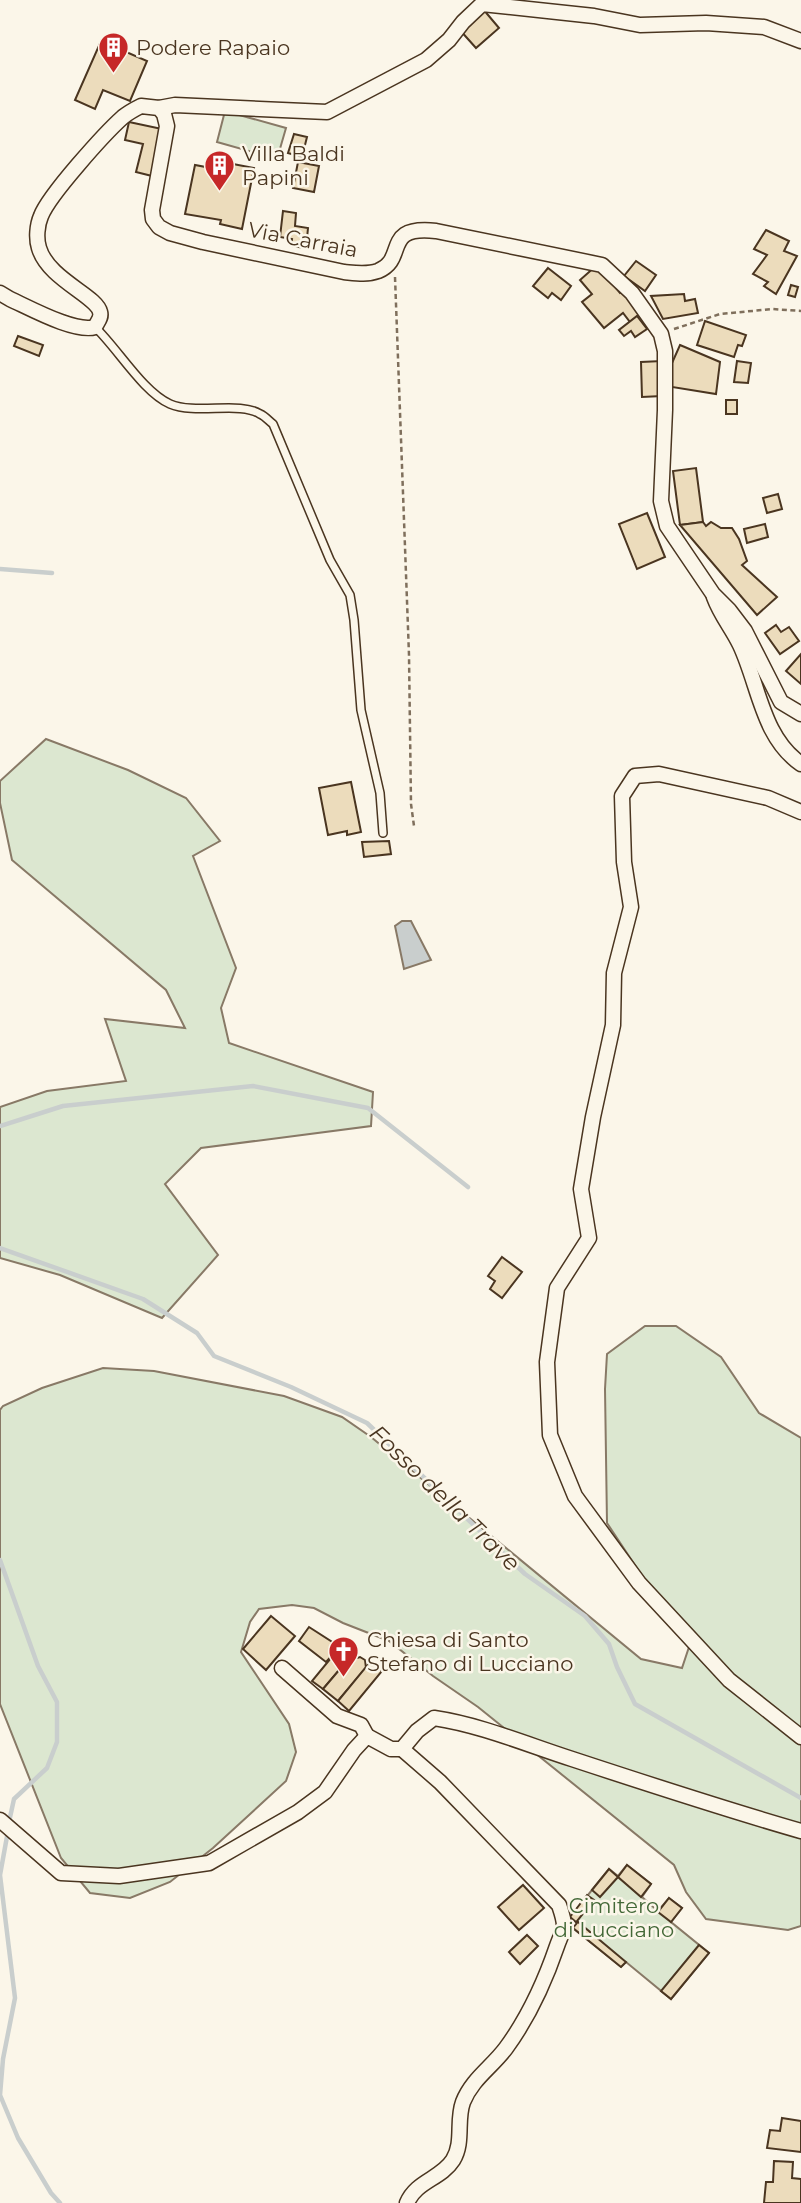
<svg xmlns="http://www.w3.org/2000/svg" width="801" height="2203" font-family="Montserrat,sans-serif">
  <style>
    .green { fill: #dce7d0; stroke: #887966; stroke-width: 2 }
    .water { fill: #c9cecd; stroke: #887966; stroke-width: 2 }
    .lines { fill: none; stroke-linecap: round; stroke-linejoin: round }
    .stream { stroke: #c9cecd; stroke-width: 4.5 }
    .building { fill: #ecdcbc; stroke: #4a3520; stroke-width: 2 }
    .service-casing { stroke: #4a3520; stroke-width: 10 }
    .minor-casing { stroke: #4a3520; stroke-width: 17 }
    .path { stroke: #7f6f5c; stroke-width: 2.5; stroke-dasharray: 5 3.5; stroke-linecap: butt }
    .service { stroke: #fbf6e9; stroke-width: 7 }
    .minor { stroke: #fbf6e9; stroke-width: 14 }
    .labels { text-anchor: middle; stroke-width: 5; stroke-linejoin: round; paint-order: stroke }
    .poi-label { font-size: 21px; fill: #4a3520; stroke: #fbf6e9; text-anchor: start }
    .street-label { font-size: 21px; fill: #4a3520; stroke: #fbf6e9 }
    .park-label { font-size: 21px; fill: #436837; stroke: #fbf6e9 }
    .water-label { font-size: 23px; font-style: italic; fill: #4a3520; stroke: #fbf6e9 }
  </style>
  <rect width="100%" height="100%" fill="#fbf6e9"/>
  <g class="green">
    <path d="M225,111L286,128L277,159L217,142Z"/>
    <path d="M46,739L128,770L186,798L220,841L193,856L236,968L221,1008L229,1043L373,1092L371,1126L201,1148L165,1184L218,1255L162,1318L60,1275L0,1258V1107L47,1091L126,1081L105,1019L185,1028L166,990L12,860L0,803V781Z"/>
    <path d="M645,1326H676L721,1357L759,1413L801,1438V1926L788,1930L706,1919L686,1892L674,1865L478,1707L433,1676L389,1641L343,1623L314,1608L292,1605L259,1609L250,1622L241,1652L289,1724L296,1752L286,1781L213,1848L170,1882L130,1898L90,1893L61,1858L0,1704V1410L3,1406L42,1388L103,1368L154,1371L284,1396L342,1417L371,1437L641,1659L682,1668L689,1647L607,1523L605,1389L607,1354Z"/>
    <path d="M627,1865L651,1884L642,1897L658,1911L669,1898L682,1908L671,1922L709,1953L671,1999L626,1962L621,1967L573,1928L577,1923L570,1917L609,1869L618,1876Z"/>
  </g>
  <path class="water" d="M402,921H411L431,960L404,969L395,926Z"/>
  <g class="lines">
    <g class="stream">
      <path d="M0,569L52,573"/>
      <path d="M0,1126L63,1106L253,1086L368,1108L468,1187"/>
      <path d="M0,1248L143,1299L197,1333L214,1356L291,1387L367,1423L525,1574L585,1616L609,1644L617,1667L635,1704L801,1798"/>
      <path d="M0,1560L38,1666L57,1702V1742L47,1768L14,1799L9,1822"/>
      <path d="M8,1831L0,1875L15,1998L3,2059L0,2095L18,2138L51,2193L60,2203"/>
    </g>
  </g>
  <g class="building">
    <path d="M483,9L499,28L476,48L459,29Z"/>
    <path d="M101,41L147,61L130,101L103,90L95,109L75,100Z"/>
    <path d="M129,122L162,129L152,176L136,172L143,144L125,140Z"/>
    <path d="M294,134L307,137L302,157L288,153Z"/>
    <path d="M298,162L319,166L314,192L293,188Z"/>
    <path d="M233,164L254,168L242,229L220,224L221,220L185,214L195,165L232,172Z"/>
    <path d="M283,211L296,213L295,226L308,228L306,248L291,246L292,239L280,237Z"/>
    <path d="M766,230L789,241L784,251L797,256L776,294L764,286L768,282L753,274L767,255L754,249Z"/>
    <path d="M636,261L656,275L645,291L624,276Z"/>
    <path d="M597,265L620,293L626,289L644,311L630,322L623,313L604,328L582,302L592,294L580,280Z"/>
    <path d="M548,268L571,286L561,300L552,293L548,298L533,286Z"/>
    <path d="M791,285L798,287L795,297L788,295Z"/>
    <path d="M684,294L685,301L695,299L698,313L663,319L651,296Z"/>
    <path d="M637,316L647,329L635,337L631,331L624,336L619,330Z"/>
    <path d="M705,321L746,335L742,346L738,345L734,357L697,345Z"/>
    <path d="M18,336L43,345L39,356L14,346Z"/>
    <path d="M680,345L720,362L716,394L672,387V363Z"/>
    <path d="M662,361V396L642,397L641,362Z"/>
    <path d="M737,361L751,363L748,383L734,382Z"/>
    <rect x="726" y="400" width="11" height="14"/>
    <path d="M696,468L703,522L680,525L673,471Z"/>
    <path d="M778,494L782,509L767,513L763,498Z"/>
    <path d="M647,513L665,557L637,569L619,524Z"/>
    <path d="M703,522L706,526L711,522L721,528H732L739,539L747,561L742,565L777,597L757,615L680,525Z"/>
    <path d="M765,524L768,537L747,543L744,529Z"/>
    <path d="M776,625L781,632L789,627L799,641L780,654L765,633Z"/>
    <path d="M801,654V684L786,671Z"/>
    <path d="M351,782L361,832L347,835V831L328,835L319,788Z"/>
    <path d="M389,841L391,854L364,857L362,842Z"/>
    <path d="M502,1257L522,1272L502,1298L490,1289L495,1281L488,1276Z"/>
    <path d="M271,1616L295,1636L266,1670L243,1649Z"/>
    <path d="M309,1627L340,1647L326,1662L299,1641Z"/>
    <path d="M340,1647L351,1656L323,1689L312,1681Z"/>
    <path d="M351,1656L354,1659L360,1657L365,1660L366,1668L338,1701L323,1689Z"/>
    <path d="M370,1662L382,1671L349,1711L338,1701Z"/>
    <path d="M627,1865L651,1884L641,1897L618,1877Z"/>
    <path d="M609,1869L618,1877L600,1897L592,1890Z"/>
    <path d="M523,1885L544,1908L519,1930L498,1907Z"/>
    <path d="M587,1895L594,1900L577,1921L626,1962L621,1967L573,1928L577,1923L570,1917Z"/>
    <path d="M669,1898L682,1908L671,1922L658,1912Z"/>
    <path d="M527,1935L538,1946L520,1964L509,1952Z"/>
    <path d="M699,1945L709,1953L671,1999L661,1991Z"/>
    <path d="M782,2118L801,2121V2152L767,2148L770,2130L780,2131Z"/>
    <path d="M774,2161L793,2162L792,2178L801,2179V2203H764L766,2182H773Z"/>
  </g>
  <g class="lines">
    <defs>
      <path id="service" d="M95,327C118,349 143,392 170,404C196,415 240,401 260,414C265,416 269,421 273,424L330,560L350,595L354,620L361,710L380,793L383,833"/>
      <g id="minor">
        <path d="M159,108L175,105L327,112L426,60L449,40L463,22L482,4L594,16L640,25L706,23L764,27L801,41"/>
        <path d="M0,293L10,299C30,308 75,333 95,327C97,322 102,318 100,312C97,296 48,279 39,248C36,239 37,225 41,216C49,195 105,133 123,117C128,113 135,109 141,106L159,108L164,114L167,126L152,210L153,219L159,227L170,233L203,242L344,272C355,273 367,275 378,271C408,259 381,225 436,231L602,265L632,293L661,334L665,351V410L661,501L667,526L713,594L729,610L745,631L781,702L801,714"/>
        <path d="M714,597C721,616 732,628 740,645C759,685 762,737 801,764"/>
        <path d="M801,812L768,798L659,774L635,776L622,796L624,862L631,907L614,973L613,1025L593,1117L581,1189L589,1238L557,1288L547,1362L550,1435L575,1496L639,1583L729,1680L801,1737"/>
        <path d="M282,1668L337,1716L361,1725L367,1736"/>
        <path d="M402,1749L440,1782L559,1905C561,1911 564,1919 564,1926C563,1932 559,1940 557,1946C545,1981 528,2018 506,2048C492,2067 472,2079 463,2102C456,2121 464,2142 453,2160C441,2179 416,2181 407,2203"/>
        <path d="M0,1820L61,1873L119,1876L209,1863L298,1812L325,1792L354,1750L367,1736L391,1749H402L417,1731L434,1718C481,1725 528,1745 572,1759C648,1784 724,1809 801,1831"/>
      </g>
    </defs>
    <use href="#service" class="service-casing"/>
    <use href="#minor" class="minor-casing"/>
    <g class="path">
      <path d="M395,277L409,655L411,804L414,826"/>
      <path d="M674,329L720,314L773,309L801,311"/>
    </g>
    <use href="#service" class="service"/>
    <use href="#minor" class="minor"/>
  </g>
  <defs>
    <symbol id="building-pin" viewBox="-11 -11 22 30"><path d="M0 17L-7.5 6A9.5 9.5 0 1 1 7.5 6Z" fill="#c62828" stroke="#fbf6e9"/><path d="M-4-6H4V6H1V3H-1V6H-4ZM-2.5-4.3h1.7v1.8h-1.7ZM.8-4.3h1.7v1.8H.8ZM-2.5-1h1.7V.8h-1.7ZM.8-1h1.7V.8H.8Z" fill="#fff"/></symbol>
    <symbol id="church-pin" viewBox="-11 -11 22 30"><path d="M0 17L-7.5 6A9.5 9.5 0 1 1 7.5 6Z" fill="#c62828" stroke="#fbf6e9"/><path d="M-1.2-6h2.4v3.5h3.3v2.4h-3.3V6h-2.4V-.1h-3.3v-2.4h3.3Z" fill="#fff"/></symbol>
  </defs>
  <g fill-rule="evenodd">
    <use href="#building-pin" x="96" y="30" width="35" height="47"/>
    <use href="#building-pin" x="202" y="148" width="35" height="47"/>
    <use href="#church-pin" x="326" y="1634" width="35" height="47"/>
  </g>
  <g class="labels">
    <g class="poi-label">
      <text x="136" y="55">Podere Rapaio</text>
      <text x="242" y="161">Villa Baldi<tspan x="242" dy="24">Papini</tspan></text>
      <text x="367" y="1647">Chiesa di Santo<tspan x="367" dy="24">Stefano di Lucciano</tspan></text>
    </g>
    <g class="street-label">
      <text transform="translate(303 240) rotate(11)" y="7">Via Carraia</text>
    </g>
    <g class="park-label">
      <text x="614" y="1913">Cimitero<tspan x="614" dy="24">di Lucciano</tspan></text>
    </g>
    <g class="water-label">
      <text transform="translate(445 1498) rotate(44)" y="8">Fosso della Trave</text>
    </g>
  </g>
</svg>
